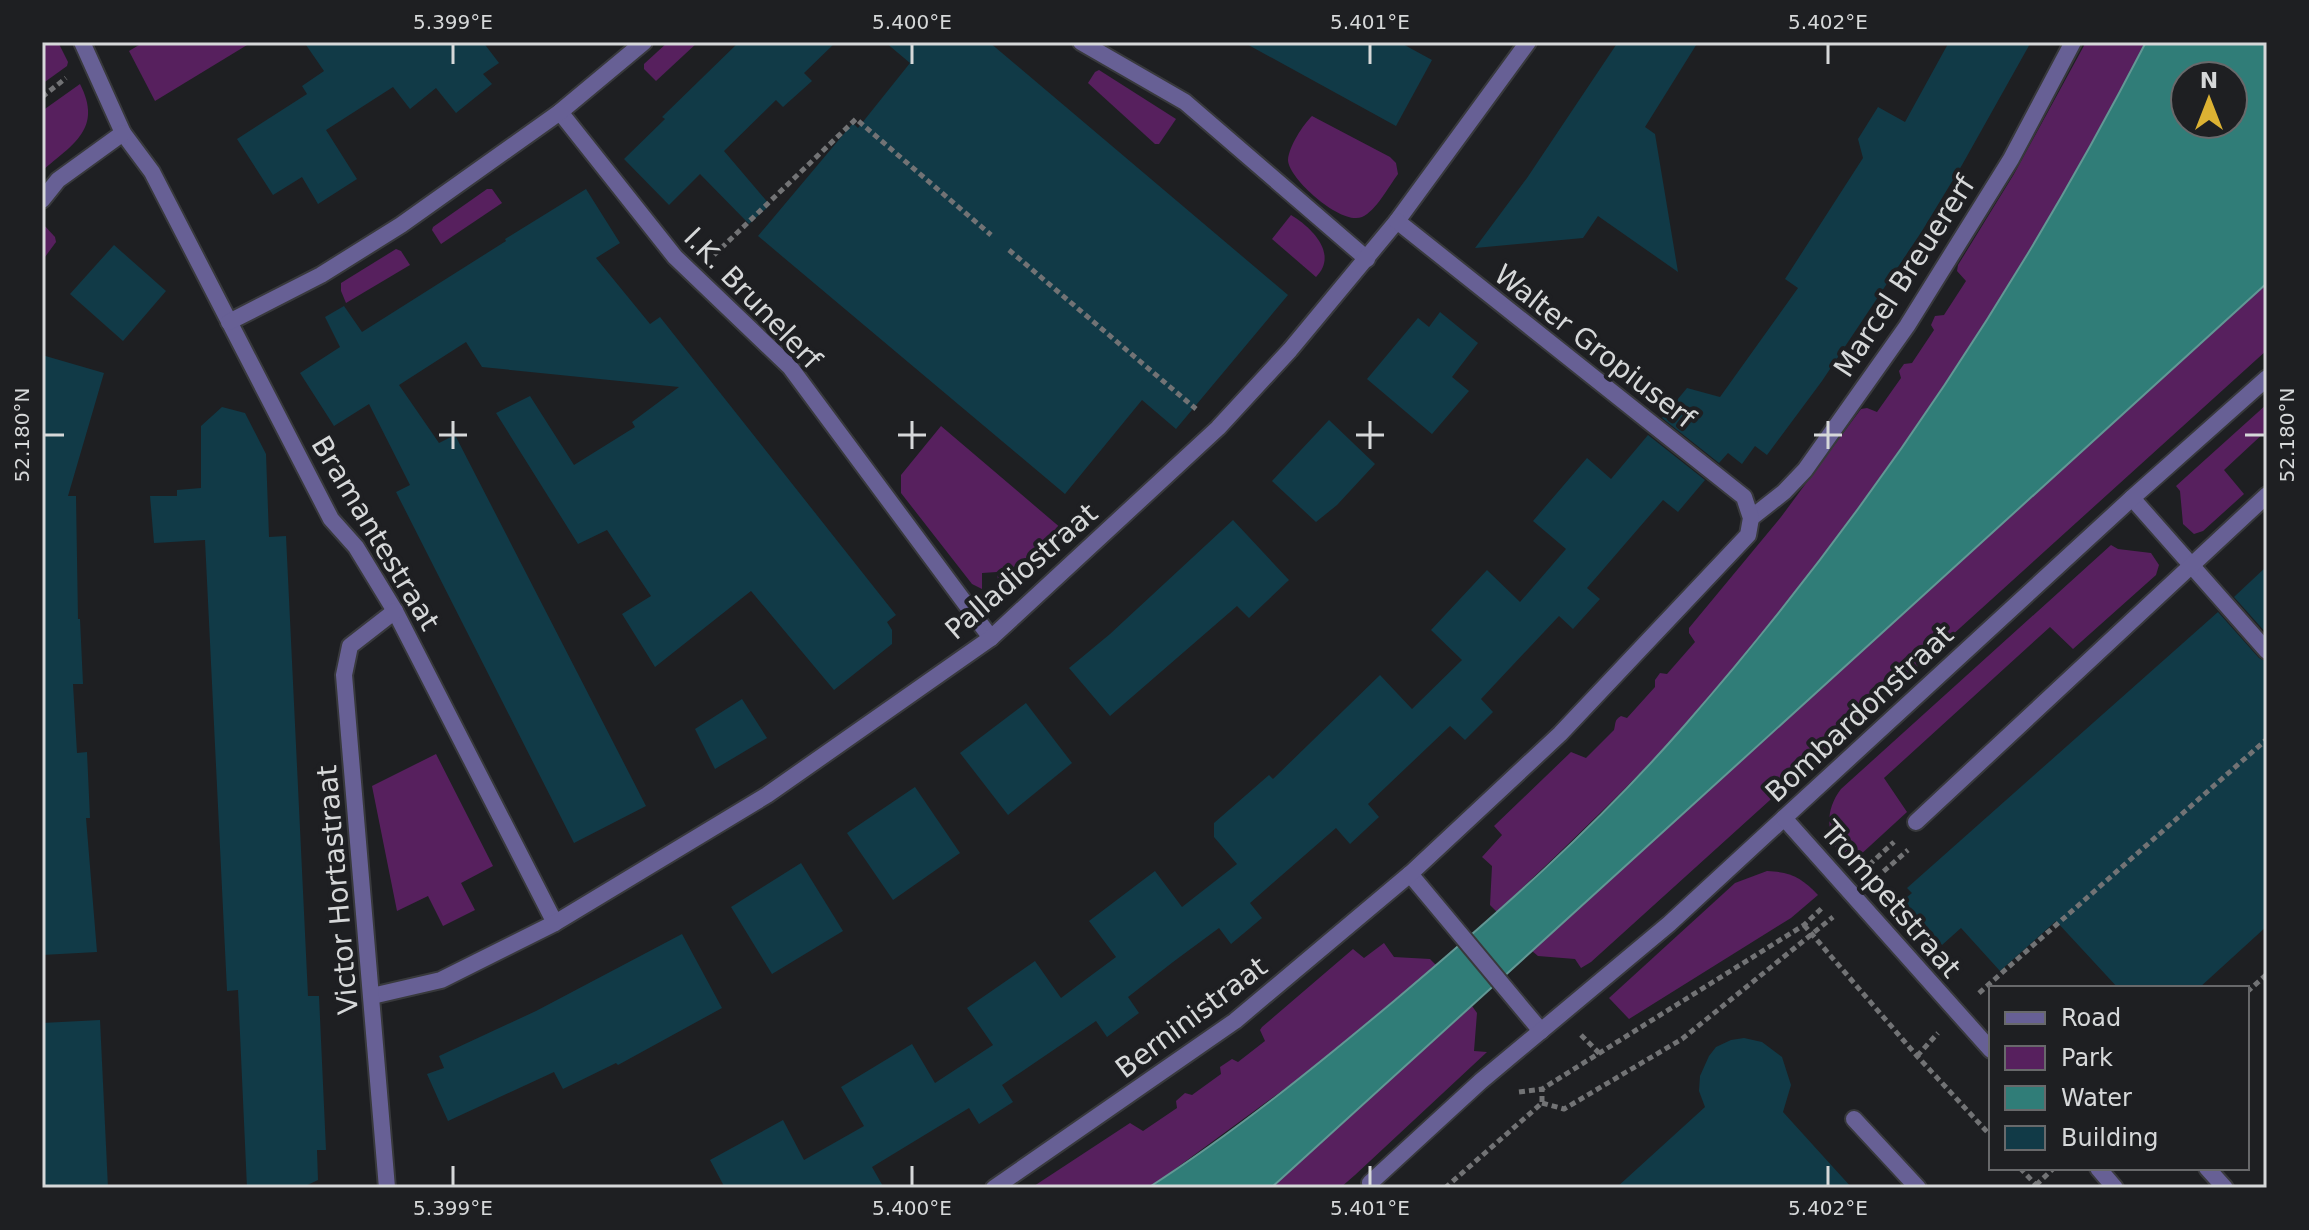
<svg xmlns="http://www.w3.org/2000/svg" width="2309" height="1230" font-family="'DejaVu Sans',sans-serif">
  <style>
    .green { fill: #57205e }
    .water { fill: #307d78; stroke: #629895; stroke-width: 2; fill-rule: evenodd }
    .building { fill: #113a47 }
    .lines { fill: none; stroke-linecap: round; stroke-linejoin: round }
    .service-casing { stroke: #38393c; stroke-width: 20 }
    .minor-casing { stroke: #38393c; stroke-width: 20 }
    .tertiary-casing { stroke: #38393c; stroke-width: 20 }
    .path { stroke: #727375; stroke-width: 5; stroke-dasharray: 6 4; stroke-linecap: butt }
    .service { stroke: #676095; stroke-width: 16 }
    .minor { stroke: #676095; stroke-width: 16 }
    .tertiary { stroke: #676095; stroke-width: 16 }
    .ticks { fill: none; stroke: #d6d8d9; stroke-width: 3 }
    .labels { text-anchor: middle; stroke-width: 8; stroke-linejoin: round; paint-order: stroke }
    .street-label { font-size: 28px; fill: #d6d8d9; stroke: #1e1f22 }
    .neatline { fill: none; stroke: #d6d8d9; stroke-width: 3 }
    .ticks-label { font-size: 20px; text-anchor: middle; fill: #d6d8d9 }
  </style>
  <rect width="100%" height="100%" fill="#1e1f22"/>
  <g class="green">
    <path d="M42,42H58L68,62L67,66L42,84Z"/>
    <path d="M144,42H252L155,101L129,51Z"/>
    <path d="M668,42H698L656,81L644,69V64Z"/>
    <path d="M2086,42H2146C2058,213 1956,376 1842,530C1791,598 1739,666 1682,729C1623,793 1560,852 1497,912L1490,905L1492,866L1482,857L1502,835L1494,826L1571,752L1586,758L1614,730C1616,723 1614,720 1621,716L1627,718L1655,687V680L1660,673L1667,674L1695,642L1689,633V628L1781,517L1861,409L1867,408L1877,412L1901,378L1899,371L1904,364L1912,363L1934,330L1931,325L1935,316L1944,315L1966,281L1957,271L1958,265L2014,174Z"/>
    <path d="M1099,70L1176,119L1159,144H1155L1088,83L1095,72Z"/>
    <path d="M80,84C103,129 73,144 42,171V111Z"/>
    <path d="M1312,116L1390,157L1396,163L1398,174C1389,186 1376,211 1362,217C1341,226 1288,178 1288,160C1289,146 1303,125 1312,116Z"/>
    <path d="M487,189H492L502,203L441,244L432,230L433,227Z"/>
    <path d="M1291,215C1311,227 1339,254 1316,277L1272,239Z"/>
    <path d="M43,224L55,237L56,242L42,261Z"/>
    <path d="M396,249L401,251L410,265L346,303L341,291V283Z"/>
    <path d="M2267,283V350L1591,962L1581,968L1575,959L1538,956L1532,951Z"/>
    <path d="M2267,404V430L2224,470L2244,494L2203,531L2194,534L2183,524L2180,491L2176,486Z"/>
    <path d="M941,426L1062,529L1059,538L999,589L997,572L982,573V589L972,584L901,493V475Z"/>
    <path d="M2111,545L2118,549L2151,553L2159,565L2156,575L2073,649L2050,627L1884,778L1907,812L1847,867C1829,843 1821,815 1841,789Z"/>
    <path d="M436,754L493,866L461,883L475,910L443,926L428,896L397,911L372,786Z"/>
    <path d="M1767,871C1791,872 1802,878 1818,895L1791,918L1629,1019L1609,998L1735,883Z"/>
    <path d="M1384,943L1394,957L1430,959L1436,965L1320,1063L1160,1180L1148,1188H1031L1130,1123L1143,1131L1177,1108L1176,1101L1185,1093L1192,1095L1221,1074L1220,1067L1232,1059L1238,1062L1265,1041L1260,1030L1262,1027L1353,949L1364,958Z"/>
    <path d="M1472,1006L1477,1013L1474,1051L1487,1052L1355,1175L1340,1188H1271Z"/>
  </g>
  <path class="water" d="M2146,42H2267V283L1271,1188H1148C1235,1132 1315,1067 1394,1001C1496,915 1597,826 1685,725C1866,518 2020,286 2146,42ZM2185,76H2233V124H2185Z"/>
  <g class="building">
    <path d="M304,42H483L499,63L483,74L492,84L456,113L436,88L410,109L393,87L326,130L357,179L318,204L302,177L273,195L237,139L307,94L302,86L324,71Z"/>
    <path d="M739,42H836L804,73L812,81L783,107L776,100L724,151L770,205L749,224L700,174L669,205L624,159L665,119L662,117Z"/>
    <path d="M885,42H989L1288,295L1176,429L1142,400L1065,494L758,236L853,123L858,128L910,63Z"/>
    <path d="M1243,42H1399L1432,60L1396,126Z"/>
    <path d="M1618,42H1698L1645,127L1655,134L1678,272L1598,216L1583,238L1475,248L1527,178Z"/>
    <path d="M1949,42H2031L1962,165L1922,231L1822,381L1767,455L1755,446L1742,464L1728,453L1719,463L1662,418L1687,388L1720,397L1798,288L1785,279L1863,158L1858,139L1878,107L1905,122Z"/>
    <path d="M586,189L620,243L596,258L650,324L660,317L896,615L887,622L892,630V644L834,690L751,591L655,667L622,614L651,596L607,530L578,544L496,413L530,396L574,465L635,427L632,422L679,387L482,367L466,342L399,385L439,443L455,435L646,806L574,843L396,492L410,485L369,404L334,426L300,373L340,347L325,317L344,306L362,332L506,241L505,239Z"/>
    <path d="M114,245L166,291L123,341L70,294Z"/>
    <path d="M1440,312L1478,343L1452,377L1469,391L1432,434L1367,379L1418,318L1429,327Z"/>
    <path d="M42,355L104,373L68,496H76L78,619H80L83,684H73L77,753L87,752L90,818H86L97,952L42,955Z"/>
    <path d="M222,407L245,413L266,454L269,537L286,536L308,996H319L326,1150H317L318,1180L301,1188H247L238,990L227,991L205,540L154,543L150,496H177V490L201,488V426Z"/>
    <path d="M1329,420L1375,464L1337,505L1316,522L1272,481Z"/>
    <path d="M1648,435L1705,480L1678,512L1663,500L1587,588L1600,599L1573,629L1559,616L1481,699L1493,712L1465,740L1450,726L1368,804L1379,817L1365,830L1350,844L1336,828L1250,903L1262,918L1231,944L1219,928L1173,962L1128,997L1139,1013L1107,1037L1096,1021L1002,1085L1013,1102L979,1124L969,1108L872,1167L884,1188H725L710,1160L783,1120L804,1160L864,1126L841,1087L912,1044L935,1083L993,1045L967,1008L1035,961L1061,998L1089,977L1116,957L1089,921L1155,871L1182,907L1237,864L1214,837V823L1269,775L1273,779L1380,675L1412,709L1462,660L1431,630L1487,570L1520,602L1566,549L1533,521L1587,458L1611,479Z"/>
    <path d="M1233,520L1289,580L1249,618L1237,606L1110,716L1069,668L1110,634Z"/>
    <path d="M2267,566V634L2234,597Z"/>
    <path d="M2218,612L2259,658L2267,662V926L2199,988H2118L2056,921L2000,971L1961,928L1942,945L1902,901L1912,893L1907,888Z"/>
    <path d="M742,699L767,738L715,769L695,729Z"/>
    <path d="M1026,703L1072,763L1008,815L960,753Z"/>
    <path d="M915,787L960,853L893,900L847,833Z"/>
    <path d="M801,863L843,931L772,974L731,907Z"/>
    <path d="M682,934L722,1008L618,1065L616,1063L563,1089L554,1072L448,1121L427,1074L444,1068L439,1056L536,1011Z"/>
    <path d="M100,1020L108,1188H42V1023Z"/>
    <path d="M1744,1038L1762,1042L1782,1057L1791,1085L1783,1112L1852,1188H1616L1705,1107L1699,1091L1700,1076L1709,1056L1716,1047L1731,1040Z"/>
  </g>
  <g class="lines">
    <defs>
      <g id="service">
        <path d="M1081,42L1185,102L1367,259"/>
        <path d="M560,112L675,257L790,367L991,638"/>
        <path d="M1854,1119L1918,1188"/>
      </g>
      <g id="minor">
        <path d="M82,42L123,133L152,172L331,519L356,547L395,611L555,923"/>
        <path d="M42,200L58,180L123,133"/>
        <path d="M229,322L321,275L401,225L560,112L644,42"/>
        <path d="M2132,498L2267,651"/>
        <path d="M1751,518L1784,492L1805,470L1907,326L2011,159L2073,42"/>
        <path d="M1916,822L2267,495"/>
        <path d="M1410,874L1541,1031"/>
        <path d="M372,996L441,980L555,923L767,795L991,638L1218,428L1290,350L1397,221L1528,42"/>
        <path d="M2207,1168L2225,1188"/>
        <path d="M1370,1183L1481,1081L1669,924L1784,818"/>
        <path d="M387,1188L344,675L350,646L395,611"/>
        <path d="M994,1188L1235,1021L1410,874L1560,734L1748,535L1751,518L1744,497L1397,221"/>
      </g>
      <g id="tertiary">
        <path d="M1991,1050L1784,818L2132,498L2267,378"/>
        <path d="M2098,1168L2115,1188"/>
      </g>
    </defs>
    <use href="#service" class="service-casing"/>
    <use href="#minor" class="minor-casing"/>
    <use href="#tertiary" class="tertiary-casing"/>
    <g class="path">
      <path d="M42,97L66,78"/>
      <path d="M1009,250L1196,409"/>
      <path d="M714,255L856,119L991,235"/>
      <path d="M1869,865L1894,842"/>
      <path d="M1876,878L1908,850"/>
      <path d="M1804,925L1917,1056L1991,1136"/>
      <path d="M2247,992L2267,974"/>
      <path d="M1979,993L2267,739"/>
      <path d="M1581,1035L1600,1054"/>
      <path d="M1917,1056L1938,1033"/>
      <path d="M1519,1092L1542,1089L1804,925L1823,907"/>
      <path d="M1542,1103L1564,1109L1682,1039L1833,917"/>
      <path d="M2020,1168L2039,1188"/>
      <path d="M2036,1185L2054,1168"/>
      <path d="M1445,1188L1542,1103V1089"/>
    </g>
    <use href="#service" class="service"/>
    <use href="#minor" class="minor"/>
    <use href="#tertiary" class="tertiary"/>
  </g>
  <path class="ticks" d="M453,44V64M912,44V64M1370,44V64M1828,44V64M453,421V449M912,421V449M1370,421V449M1828,421V449M44,435H64M439,435H467M898,435H926M1356,435H1384M1814,435H1842M2245,435H2265M453,1166V1186M912,1166V1186M1370,1166V1186M1828,1166V1186"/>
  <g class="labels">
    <g class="street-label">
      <text transform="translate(1904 276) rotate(-57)" y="10">Marcel Breuererf</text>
      <text transform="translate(753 298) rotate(46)" y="10">I.K. Brunelerf</text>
      <text transform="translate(1595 346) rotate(38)" y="10">Walter Gropiuserf</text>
      <text transform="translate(376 533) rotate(59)" y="10">Bramantestraat</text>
      <text transform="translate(1021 571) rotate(-41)" y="10">Palladiostraat</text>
      <text transform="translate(1859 713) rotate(-43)" y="10">Bombardonstraat</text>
      <text transform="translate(337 890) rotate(-95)" y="10">Victor Hortastraat</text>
      <text transform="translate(1891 899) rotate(49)" y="10">Trompetstraat</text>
      <text transform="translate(1191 1017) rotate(-37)" y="10">Berninistraat</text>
    </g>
  </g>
  <rect width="2309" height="1230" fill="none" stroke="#1e1f22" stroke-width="88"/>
  <rect x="1989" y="986" width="260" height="184" fill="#1e1f22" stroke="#68696b" stroke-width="2"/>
  <rect x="2005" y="1012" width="40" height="12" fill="#676095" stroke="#68696b" stroke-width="2"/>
  <text x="2061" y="1026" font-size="24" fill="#d6d8d9">Road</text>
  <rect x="2005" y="1046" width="40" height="24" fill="#57205e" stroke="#68696b" stroke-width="2"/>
  <text x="2061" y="1066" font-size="24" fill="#d6d8d9">Park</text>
  <rect x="2005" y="1086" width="40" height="24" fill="#307d78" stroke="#68696b" stroke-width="2"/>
  <text x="2061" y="1106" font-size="24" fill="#d6d8d9">Water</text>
  <rect x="2005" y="1126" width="40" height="24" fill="#113a47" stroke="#68696b" stroke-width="2"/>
  <text x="2061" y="1146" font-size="24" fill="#d6d8d9">Building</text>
  <g transform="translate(2209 100)"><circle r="38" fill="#1e1f22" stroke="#68696b" stroke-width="2"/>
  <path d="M0-6L14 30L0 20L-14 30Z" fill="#dcb233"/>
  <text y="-12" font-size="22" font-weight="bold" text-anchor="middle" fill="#d6d8d9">N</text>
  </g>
  <rect x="44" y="44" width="2221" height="1142" class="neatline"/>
  <g class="ticks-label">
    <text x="453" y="29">5.399°E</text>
    <text x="912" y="29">5.400°E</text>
    <text x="1370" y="29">5.401°E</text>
    <text x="1828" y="29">5.402°E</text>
    <text transform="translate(22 435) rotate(-90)" y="7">52.180°N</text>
    <text transform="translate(2287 435) rotate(-90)" y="7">52.180°N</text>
    <text x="453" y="1215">5.399°E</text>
    <text x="912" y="1215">5.400°E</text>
    <text x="1370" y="1215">5.401°E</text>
    <text x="1828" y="1215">5.402°E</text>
  </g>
</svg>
